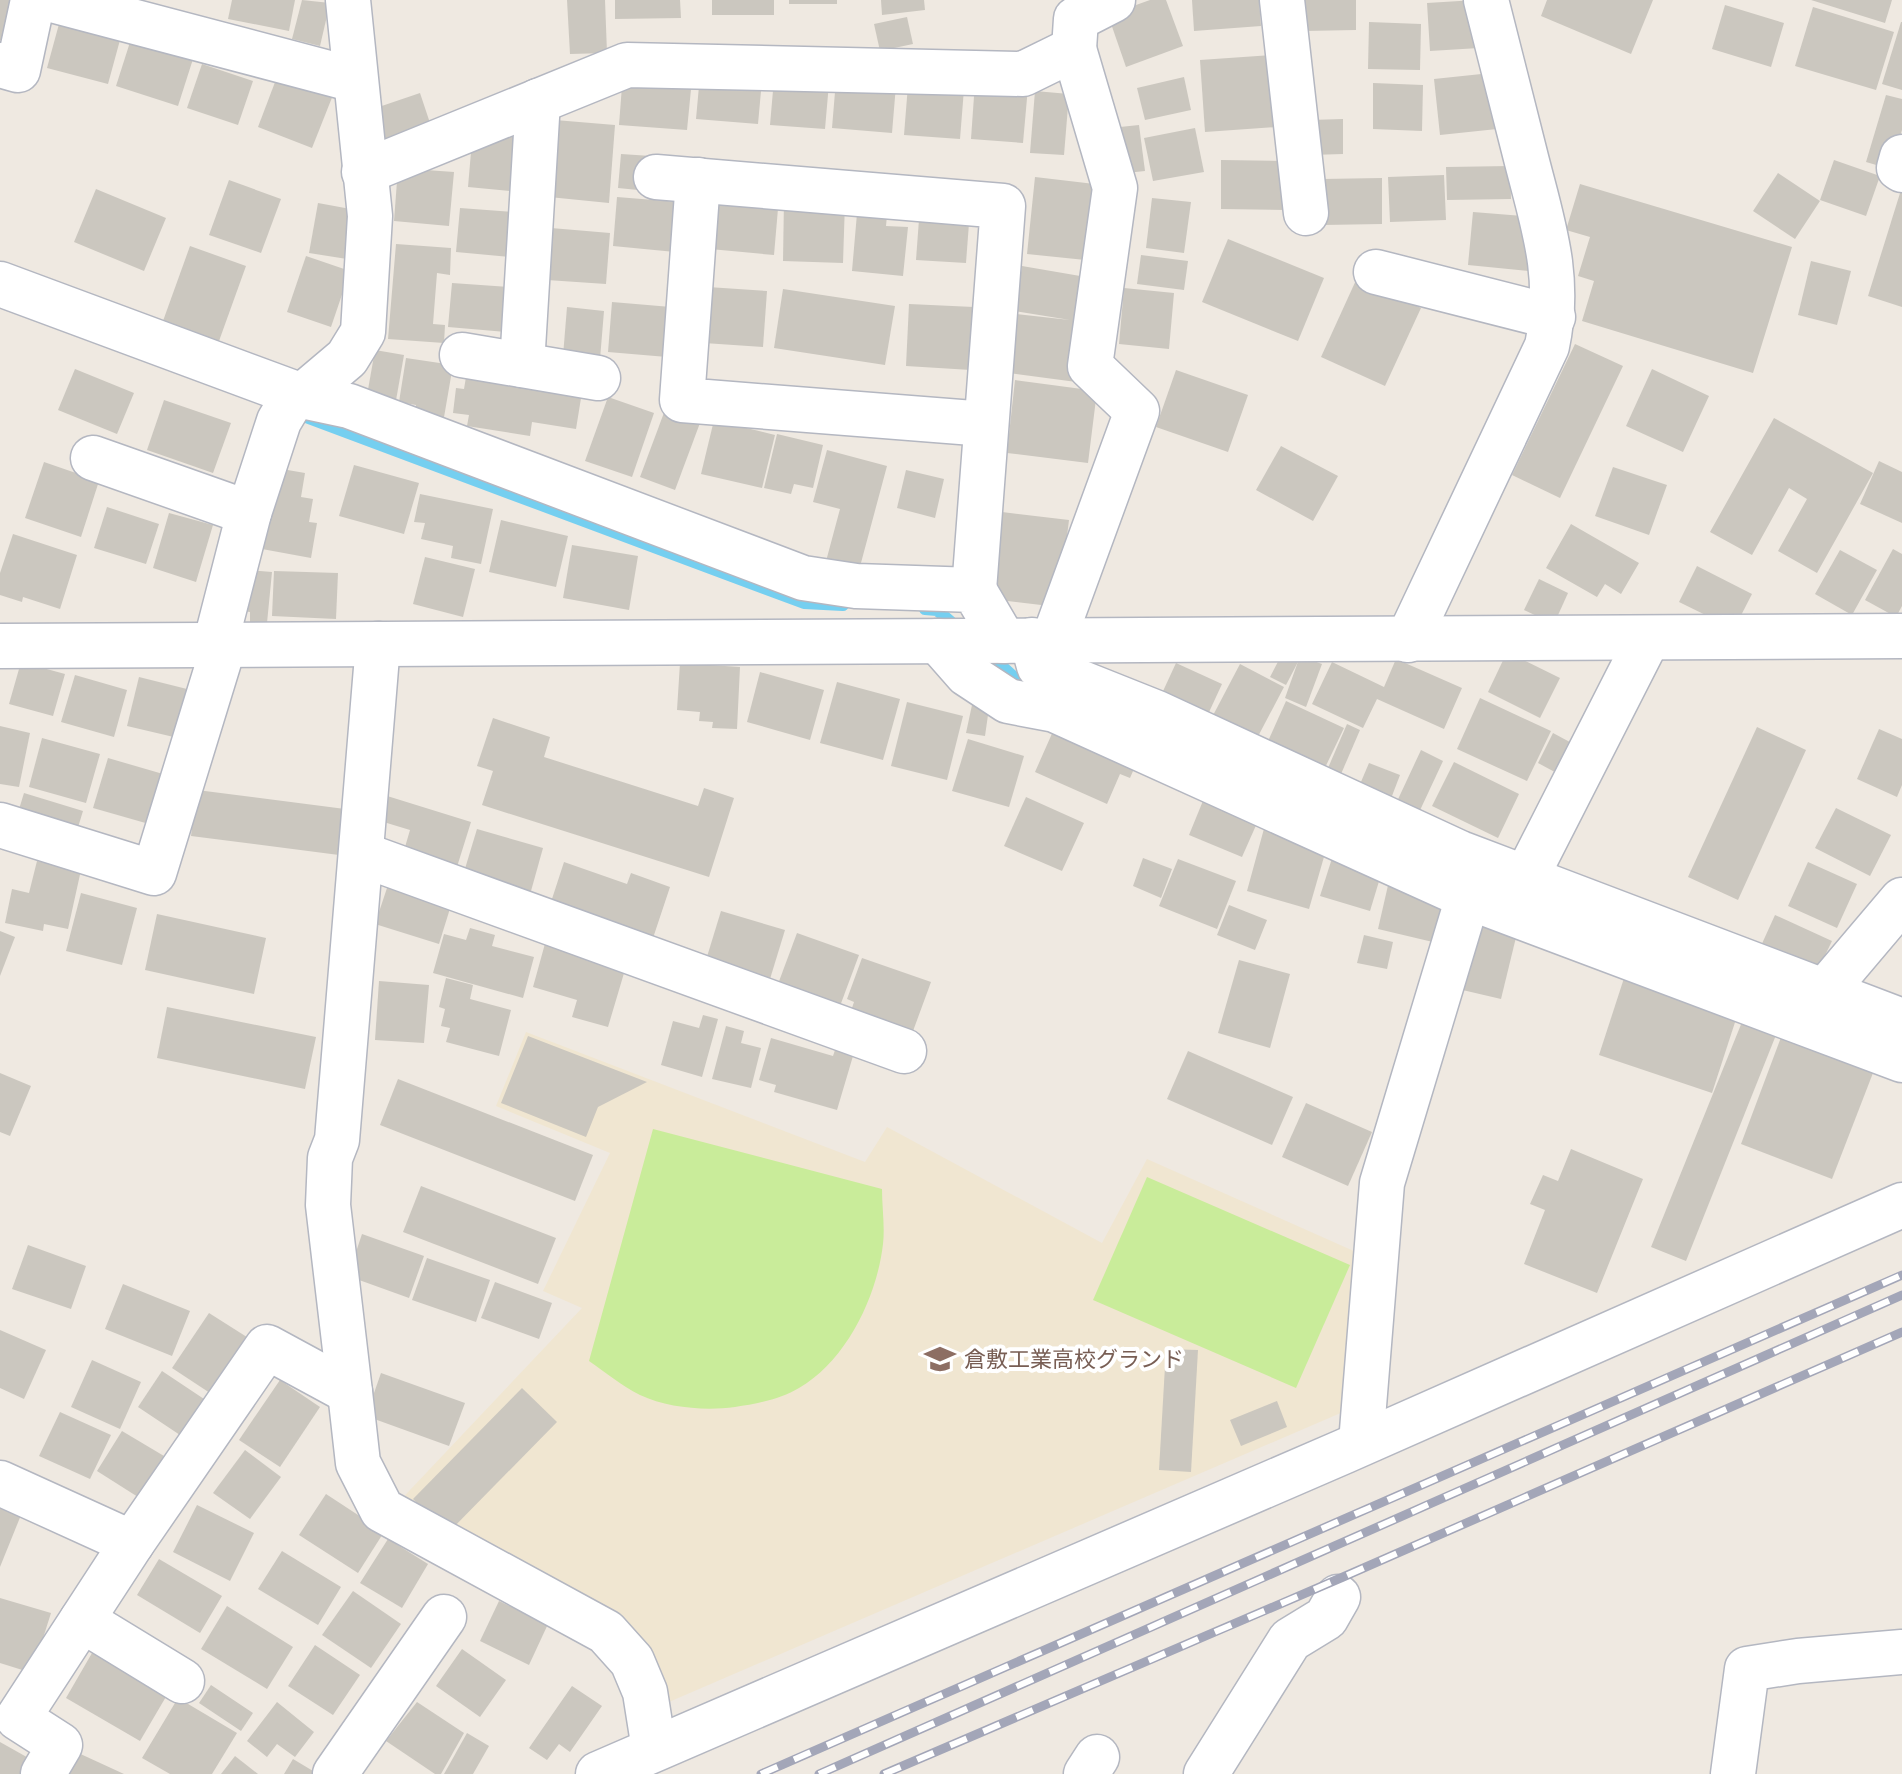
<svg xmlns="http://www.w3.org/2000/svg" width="1902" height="1774" font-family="Commissioner,'Noto Sans JP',sans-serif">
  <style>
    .education { fill: #f0e6d1 }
    .pitch { fill: #c9ec9a }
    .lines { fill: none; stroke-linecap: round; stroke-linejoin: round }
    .stream { stroke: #75cff0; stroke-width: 12 }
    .building { fill: #cbc7bf }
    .minor-casing { stroke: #b4b7c1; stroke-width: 47 }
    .minor { stroke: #fff; stroke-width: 44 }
    .rail-casing { stroke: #a3a6b8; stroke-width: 9 }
    .rail { stroke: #fff; stroke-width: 6; stroke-dasharray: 18; stroke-linecap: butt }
    .labels { text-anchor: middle; stroke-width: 8; stroke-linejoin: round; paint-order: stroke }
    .education-label { font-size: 22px; fill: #785e54; stroke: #fff; text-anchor: start }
  </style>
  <rect width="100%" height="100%" fill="#efe9e1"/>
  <path class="education" d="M526,1032L865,1162L887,1127L1102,1243L1147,1159L1356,1252L1343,1412L662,1705L635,1651L393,1508L582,1308L543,1291L610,1153L496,1106Z"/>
  <g class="pitch">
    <path d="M653,1129L882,1189C882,1207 885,1227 883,1244C877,1297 846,1361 799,1388C781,1399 756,1404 735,1407C705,1411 668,1408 640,1395C622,1386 605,1372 589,1361Z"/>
    <path d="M1147,1177L1350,1265L1296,1388L1093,1300Z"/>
  </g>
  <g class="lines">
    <g class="stream">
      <path d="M303,416L804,603L843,605"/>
      <path d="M925,609L937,610L960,630"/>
      <path d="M986,652L1017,680L1037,684"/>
    </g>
  </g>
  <g class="building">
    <path d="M0,0H16L2,41L0,40Z"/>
    <path d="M232,0H295L289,31L228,19Z"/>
    <path d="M302,0L330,3L320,46L292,39Z"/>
    <path d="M567,0H605L607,53L570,54Z"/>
    <path d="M615,0H680L681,18L615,19Z"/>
    <rect x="712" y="0" width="62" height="15"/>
    <rect x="789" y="0" width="48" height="4"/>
    <path d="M881,0H924L925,10L882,15Z"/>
    <path d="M1150,0H1166L1183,46L1126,67L1108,15Z"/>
    <path d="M1192,0H1259L1261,26L1194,31Z"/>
    <path d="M1303,0H1356V30L1304,31Z"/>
    <path d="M1476,0L1479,48L1430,51L1427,3Z"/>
    <path d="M1547,0H1653L1631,54L1541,16Z"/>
    <path d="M1811,0H1892L1885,23Z"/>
    <path d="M1725,5L1784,23L1771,67L1712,49Z"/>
    <path d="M1813,7L1894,32L1876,90L1795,66Z"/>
    <path d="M907,17L913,44L880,51L874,24Z"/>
    <path d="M1369,22L1421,24L1420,70L1368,69Z"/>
    <path d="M1901,22H1902V90L1882,84Z"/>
    <path d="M59,24L120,40L108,84L47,68Z"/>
    <path d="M131,39L193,59L178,106L116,86Z"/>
    <path d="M1272,55L1277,127L1205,132L1200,60Z"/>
    <path d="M202,64L253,81L238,125L187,108Z"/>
    <path d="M280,69L335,90L312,148L258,127Z"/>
    <path d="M623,73L692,79L687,130L619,125Z"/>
    <path d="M1491,73L1497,129L1440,135L1434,79Z"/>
    <path d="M700,75L762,80L758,124L696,119Z"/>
    <path d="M1184,77L1191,110L1145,120L1137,88Z"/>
    <path d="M774,79L829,83L825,129L770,125Z"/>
    <path d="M836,80L896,85L892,133L832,128Z"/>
    <path d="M975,82L1028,87L1023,143L971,139Z"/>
    <path d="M1373,83L1423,85L1422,131L1373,129Z"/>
    <path d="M908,85L964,89L960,139L904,135Z"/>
    <path d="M1035,91L1069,94L1064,155L1030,153Z"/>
    <path d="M420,93L432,129L379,146L367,111Z"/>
    <path d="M1886,95L1902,99V130L1890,169L1866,162Z"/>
    <path d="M1343,119V154L1311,155L1310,120Z"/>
    <path d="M555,120L615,125L609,203L549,197Z"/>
    <path d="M1139,125L1145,171L1126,173L1120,127Z"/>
    <path d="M1195,128L1204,172L1153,181L1144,138Z"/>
    <path d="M473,129L515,133L510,191L468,187Z"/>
    <path d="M621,154L651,156L648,191L618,188Z"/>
    <path d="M1221,160L1287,161L1286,210L1221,209Z"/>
    <path d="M1834,160L1880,176L1866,216L1820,200Z"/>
    <path d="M1510,166L1511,199L1447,200L1446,167Z"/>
    <path d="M398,168L454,172L449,226L394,221Z"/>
    <path d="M1778,173L1820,201L1795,239L1753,211Z"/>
    <path d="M1444,175L1446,220L1390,222L1388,177Z"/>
    <path d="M1035,177L1103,185L1095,261L1027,254Z"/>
    <path d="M1382,178V224L1323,225L1322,179Z"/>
    <path d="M229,180L281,199L261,253L209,235Z"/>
    <path d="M1580,184L1792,247L1753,373L1582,321L1594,281L1578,276L1590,237L1566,230Z"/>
    <path d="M96,189L166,218L144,271L74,242Z"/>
    <path d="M1901,190H1902V307L1868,296Z"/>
    <path d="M617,197L679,202L675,252L613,246Z"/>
    <path d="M779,197L774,255L710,249L714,201Z"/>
    <path d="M1152,198L1191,202L1184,253L1146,248Z"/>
    <path d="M784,199L845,202L843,263L783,261Z"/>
    <path d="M858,202L888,205L886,226L908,227L903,276L852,271Z"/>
    <path d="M318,203L356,210L347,259L309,253Z"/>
    <path d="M920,206L970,210L966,263L916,260Z"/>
    <path d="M460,208L514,212L510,257L456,252Z"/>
    <path d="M1473,212L1534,217L1529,271L1468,265Z"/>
    <path d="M551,228L610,233L606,284L547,280Z"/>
    <path d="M1228,239L1324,278L1298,341L1202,302Z"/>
    <path d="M396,244L451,248L450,275L437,273L433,324L445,325L444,343L388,339Z"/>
    <path d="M190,246L246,266L219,341L163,321Z"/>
    <path d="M1141,255L1188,261L1184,290L1137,284Z"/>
    <path d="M306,256L350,271L331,327L287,312Z"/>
    <path d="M1811,261L1851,271L1837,325L1798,315Z"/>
    <path d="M1022,266L1086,277L1084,383L1009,373L1016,314L1070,320L1015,311Z"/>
    <path d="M1357,278L1421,308L1385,386L1321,357Z"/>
    <path d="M452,283L509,287L506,332L448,327Z"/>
    <path d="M708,287L767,291L763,347L704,343Z"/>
    <path d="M1124,288L1174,293L1169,349L1119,344Z"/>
    <path d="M783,289L895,306L885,365L774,348Z"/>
    <path d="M612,302L671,307L667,357L608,352Z"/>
    <path d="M909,304L974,307L971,370L906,366Z"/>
    <path d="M567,307L604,311L600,359L563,356Z"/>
    <path d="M1575,344L1623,366L1560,498L1512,475Z"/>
    <path d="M375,350L404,355L395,406L366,401Z"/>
    <path d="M406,358L453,365L443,423L414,418L416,405L399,402Z"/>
    <path d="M75,369L134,393L117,434L58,410Z"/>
    <path d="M1652,369L1709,396L1683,452L1626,426Z"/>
    <path d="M1176,370L1248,395L1228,452L1156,427Z"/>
    <path d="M467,371L582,392L576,429L532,422L530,436L467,426L469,415L453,413L456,388L464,389Z"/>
    <path d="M1015,380L1097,391L1088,463L1007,453Z"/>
    <path d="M608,397L654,413L632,477L585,461Z"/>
    <path d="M164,400L231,423L213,473L147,450Z"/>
    <path d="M665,410L700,423L675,490L640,477Z"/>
    <path d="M1774,418L1873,473L1817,573L1778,551L1807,499L1789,488L1752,555L1710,532Z"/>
    <path d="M714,420L775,435L762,488L701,474Z"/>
    <path d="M777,434L823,445L813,488L794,484L791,494L764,488Z"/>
    <path d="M1281,446L1338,476L1313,521L1256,490Z"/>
    <path d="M827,450L887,466L858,574L825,565L840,509L813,502Z"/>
    <path d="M1879,461L1902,472V523L1860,504Z"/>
    <path d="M44,462L99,481L81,537L25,518Z"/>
    <path d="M354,465L419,483L404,534L339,516Z"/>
    <path d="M1613,467L1667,485L1649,535L1595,516Z"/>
    <path d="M276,468L305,473L301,497L313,499L309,522L317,523L311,558L262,549Z"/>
    <path d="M906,470L944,479L935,518L897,508Z"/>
    <path d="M420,494L493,509L481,564L451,558L453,546L421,539L425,523L414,522Z"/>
    <path d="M107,507L159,524L146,564L94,548Z"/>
    <path d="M1002,512L1069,520L1058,607L991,599Z"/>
    <path d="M169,513L213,525L196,582L153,568Z"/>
    <path d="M501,520L568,536L556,587L489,572Z"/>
    <path d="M1571,524L1639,563L1621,594L1605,584L1597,597L1546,568Z"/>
    <path d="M13,534L77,555L60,609L23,597L22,602L0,595V573Z"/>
    <path d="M572,545L638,556L629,610L563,598Z"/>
    <path d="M1893,549L1902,554V606L1896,617L1865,600Z"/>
    <path d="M1840,550L1877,570L1852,615L1815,594Z"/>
    <path d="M425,557L475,569L463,617L413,604Z"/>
    <path d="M1697,566L1752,594L1734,629L1679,602Z"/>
    <path d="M246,570L272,572L267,623L250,622V612L242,611Z"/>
    <path d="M274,571L338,573L336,619L272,616Z"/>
    <path d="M1539,579L1568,593L1554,624L1524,610Z"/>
    <path d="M1507,652L1560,678L1540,718L1488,692Z"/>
    <path d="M1282,654L1298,662L1286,685L1270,677Z"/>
    <path d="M1300,656L1322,664L1306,707L1285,698Z"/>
    <path d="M1396,659L1462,688L1444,729L1377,699L1363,728L1312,704L1332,662L1384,687Z"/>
    <path d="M21,662L65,674L53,716L9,704Z"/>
    <path d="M680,663L740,667L737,729L712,728L713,722L699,721L700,712L677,710Z"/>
    <path d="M1176,663L1222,684L1204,723L1158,702Z"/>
    <path d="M1240,664L1284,687L1253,746L1209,723Z"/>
    <path d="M760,672L824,690L810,740L747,722Z"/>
    <path d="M75,675L127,690L114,737L61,722Z"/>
    <path d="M139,677L191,690L178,738L127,726Z"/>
    <path d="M837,682L900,699L883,760L820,743Z"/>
    <path d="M1480,698L1551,731L1527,781L1457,749Z"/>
    <path d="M1286,701L1344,728L1322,774L1265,748Z"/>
    <path d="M907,702L963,716L947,780L891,766Z"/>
    <path d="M972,705L989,708L985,736L966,733Z"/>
    <path d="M493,718L550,737L544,757L698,806L704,788L734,798L709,877L482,805L493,771L477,766Z"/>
    <path d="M1058,720L1140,755L1130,778L1120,774L1107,804L1035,772Z"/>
    <path d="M1347,724L1360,730L1338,781L1325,775Z"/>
    <path d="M0,726L30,733L19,787L0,784Z"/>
    <path d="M1757,727L1806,750L1738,900L1688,877Z"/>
    <path d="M1879,729L1902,739V785L1897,797L1857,779Z"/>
    <path d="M1553,733L1581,748L1566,778L1538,763Z"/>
    <path d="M42,738L100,754L86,803L29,787Z"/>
    <path d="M968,739L1024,756L1009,807L952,791Z"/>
    <path d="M1421,750L1443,761L1415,821L1393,810Z"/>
    <path d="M108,758L163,774L149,824L93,808Z"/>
    <path d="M1454,762L1519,794L1498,838L1432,806Z"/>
    <path d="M1369,763L1400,775L1387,809L1355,796Z"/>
    <path d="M197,790L345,809L339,855L191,836Z"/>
    <path d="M1207,791L1261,814L1242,857L1189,835Z"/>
    <path d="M24,793L83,811L75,837L16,819Z"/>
    <path d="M384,795L471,822L456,870L403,854L410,830L377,820Z"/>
    <path d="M1026,797L1084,823L1062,871L1004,846Z"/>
    <path d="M1836,808L1891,835L1870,876L1815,848Z"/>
    <path d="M1265,825L1328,843L1309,909L1247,891Z"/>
    <path d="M477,829L543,848L531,891L464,872Z"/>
    <path d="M1334,852L1383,868L1370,911L1320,896Z"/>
    <path d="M1143,858L1172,869L1161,898L1133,886Z"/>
    <path d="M1178,859L1236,881L1217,929L1159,906Z"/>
    <path d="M37,861L81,870L68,929L44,924L43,931L5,923L12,889L29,893Z"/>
    <path d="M564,862L627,884L631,873L670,887L652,941L551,902Z"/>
    <path d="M1808,862L1857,884L1837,928L1788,906Z"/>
    <path d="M1389,881L1448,895L1437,943L1378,929Z"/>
    <path d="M389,882L452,902L439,944L375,924Z"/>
    <path d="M81,893L137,908L122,965L66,951Z"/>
    <path d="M1229,905L1267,920L1255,950L1217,935Z"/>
    <path d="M721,911L785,930L770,979L706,960Z"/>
    <path d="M1472,913L1519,925L1501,999L1454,988Z"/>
    <path d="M157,914L266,938L254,994L145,970Z"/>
    <path d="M1775,915L1832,941L1816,974L1760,948Z"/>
    <path d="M470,928L495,935L492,946L534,957L523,998L433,973L444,934L466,940Z"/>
    <path d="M0,931L15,937L0,976Z"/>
    <path d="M797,933L859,955L840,1006L778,984Z"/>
    <path d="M1364,935L1393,942L1387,969L1357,963Z"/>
    <path d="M546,940L627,963L608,1027L572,1017L577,1000L533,987Z"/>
    <path d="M862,958L931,982L909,1042L848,1020L854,1002L847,999Z"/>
    <path d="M1239,960L1290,974L1270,1048L1218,1033Z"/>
    <path d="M1626,972L1739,1010L1712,1093L1599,1055Z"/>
    <path d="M446,978L473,985L470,999L511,1010L499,1056L446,1042L450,1028L441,1026L445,1009L439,1007Z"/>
    <path d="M379,981L429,985L424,1043L375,1040Z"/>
    <path d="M167,1007L316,1037L305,1089L157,1058Z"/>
    <path d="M703,1015L718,1019L702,1077L661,1065L673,1021L699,1028Z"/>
    <path d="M1742,1022L1776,1035L1686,1261L1651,1247Z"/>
    <path d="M1786,1024L1878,1060L1832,1179L1741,1144Z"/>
    <path d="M726,1026L744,1031L741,1043L761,1048L751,1088L712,1079Z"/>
    <path d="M528,1036L647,1082L598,1107L586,1137L501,1103Z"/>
    <path d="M771,1038L833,1056L835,1050L853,1056L837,1110L774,1092L776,1085L759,1080Z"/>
    <path d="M1188,1051L1293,1097L1272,1145L1167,1099Z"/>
    <path d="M0,1073L31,1086L10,1136L0,1132Z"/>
    <path d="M398,1079L593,1155L575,1201L380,1125Z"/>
    <path d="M1306,1103L1372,1132L1348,1186L1282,1157Z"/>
    <path d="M1571,1149L1643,1179L1597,1293L1524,1264L1545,1210L1530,1204L1543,1175L1558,1181Z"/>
    <path d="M421,1186L556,1238L538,1284L403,1232Z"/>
    <path d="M362,1234L424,1256L409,1298L348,1276Z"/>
    <path d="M28,1245L86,1266L71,1309L12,1289Z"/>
    <path d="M427,1258L490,1280L476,1322L412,1300Z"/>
    <path d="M495,1282L552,1303L539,1339L481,1318Z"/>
    <path d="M123,1284L190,1311L172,1356L105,1329Z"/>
    <path d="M209,1313L250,1339L213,1395L172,1368Z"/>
    <path d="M0,1330L46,1350L24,1399L0,1388Z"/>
    <path d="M1166,1349L1198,1350L1191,1472L1159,1470Z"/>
    <path d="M92,1360L141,1382L120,1429L71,1407Z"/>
    <path d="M162,1371L210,1403L186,1439L138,1407Z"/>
    <path d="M381,1373L465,1403L449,1446L366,1416Z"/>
    <path d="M280,1380L320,1407L280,1467L239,1440Z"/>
    <path d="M522,1388L557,1422L448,1533L413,1499Z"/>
    <path d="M1277,1401L1287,1427L1241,1446L1230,1420Z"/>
    <path d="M60,1412L111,1435L90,1479L39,1456Z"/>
    <path d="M122,1431L164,1456L138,1497L97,1471Z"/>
    <path d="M245,1450L281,1477L250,1519L213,1493Z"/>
    <path d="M326,1494L384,1532L358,1573L299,1535Z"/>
    <path d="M197,1505L254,1533L230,1581L173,1552Z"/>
    <path d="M0,1506L21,1515L0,1567Z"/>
    <path d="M388,1539L428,1564L402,1608L360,1583Z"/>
    <path d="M282,1551L341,1587L318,1625L258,1589Z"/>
    <path d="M159,1559L222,1596L200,1633L137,1595Z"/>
    <path d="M353,1591L401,1624L371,1668L322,1635Z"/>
    <path d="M0,1598L51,1613L32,1673L0,1663Z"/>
    <path d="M499,1601L548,1624L529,1665L480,1641Z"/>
    <path d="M227,1606L293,1647L267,1689L201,1649Z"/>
    <path d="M315,1645L360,1675L333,1715L288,1686Z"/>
    <path d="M462,1649L506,1680L480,1717L436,1686Z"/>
    <path d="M92,1653L167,1695L140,1741L66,1698Z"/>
    <path d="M211,1685L253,1713L241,1731L199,1703Z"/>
    <path d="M572,1686L602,1706L570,1752L559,1744L547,1760L529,1748Z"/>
    <path d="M178,1698L237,1733L212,1774H170L142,1758Z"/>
    <path d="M277,1702L314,1732L295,1757L277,1744L267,1757L247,1741Z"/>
    <path d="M417,1702L464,1733L441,1774H435L386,1741Z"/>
    <path d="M467,1733L489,1746L473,1774H444Z"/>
    <path d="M0,1742L32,1760L25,1774H0Z"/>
    <path d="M74,1751L124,1774H63Z"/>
    <path d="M235,1756L258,1774H221Z"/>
    <path d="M293,1759L318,1774H284Z"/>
  </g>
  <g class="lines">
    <defs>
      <g id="minor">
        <path d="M52,0L355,80"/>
        <path d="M1282,0L1306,213"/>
        <path d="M1074,49L1076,19L1113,0"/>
        <path d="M0,65L18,70L33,0"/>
        <path d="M1902,157L1899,168L1902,170"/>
        <path d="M364,172L627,65L1023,74L1074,49L1115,188L1090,366L1137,411L1053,641"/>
        <path d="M656,177L1003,206L974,590"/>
        <path d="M698,180L682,400L986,424"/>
        <path d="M1376,272L1553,317"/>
        <path d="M0,284L302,396L349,406L803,578L856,586L974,590L1004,641"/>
        <path d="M462,355L598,378"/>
        <path d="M522,365L538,101"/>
        <path d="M93,458L249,513"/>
        <path d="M1032,640L1039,666L1157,713L1460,853L1902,1021"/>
        <path d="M1408,640L1547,346C1562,275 1542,222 1525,154C1512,103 1499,51 1486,0"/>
        <path d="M938,641L967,674L1008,701L1055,710L1468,897L1902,1060"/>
        <path d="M378,644L337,1140L330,1158L328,1205L350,1392L358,1463L382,1510L606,1632L632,1661L645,1692L654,1749"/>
        <path d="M215,645L249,513L279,421L291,401L302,396L347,358L363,332L370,216L348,0"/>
        <path d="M0,646L1902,636"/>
        <path d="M0,825L154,873L224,645"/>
        <path d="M361,854L904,1051"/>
        <path d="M1513,903L1648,638"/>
        <path d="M1824,992L1902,900"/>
        <path d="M1361,1443L1382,1183L1468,897"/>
        <path d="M0,1483L132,1543"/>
        <path d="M82,1620L182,1681"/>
        <path d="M43,1774L60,1745L18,1718L132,1543L267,1347L350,1392"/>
        <path d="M335,1774L444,1617"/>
        <path d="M598,1774L1345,1451L1902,1205"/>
        <path d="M1086,1774L1097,1757"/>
        <path d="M1206,1774L1290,1640L1326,1618L1338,1597"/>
        <path d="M1733,1774L1747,1669L1798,1661L1902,1652"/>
      </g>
    </defs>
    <use href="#minor" class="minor-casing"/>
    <use href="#minor" class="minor"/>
    <defs>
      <g id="rail">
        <path d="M761,1774L1902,1275"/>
        <path d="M819,1774L1902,1295"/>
        <path d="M884,1774L1343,1577L1902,1332"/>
      </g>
    </defs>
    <use href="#rail" class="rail-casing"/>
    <use href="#rail" class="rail"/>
  </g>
  <defs>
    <symbol id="school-bare" viewBox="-9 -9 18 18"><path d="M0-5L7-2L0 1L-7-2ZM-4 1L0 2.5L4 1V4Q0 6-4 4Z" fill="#8d6e63" stroke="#fff" stroke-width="2.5" paint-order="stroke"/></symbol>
  </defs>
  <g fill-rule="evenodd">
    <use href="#school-bare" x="918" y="1337" width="44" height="44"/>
  </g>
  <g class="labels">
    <g class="education-label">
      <text x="964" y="1367">倉敷工業高校グランド</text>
    </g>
  </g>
</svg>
